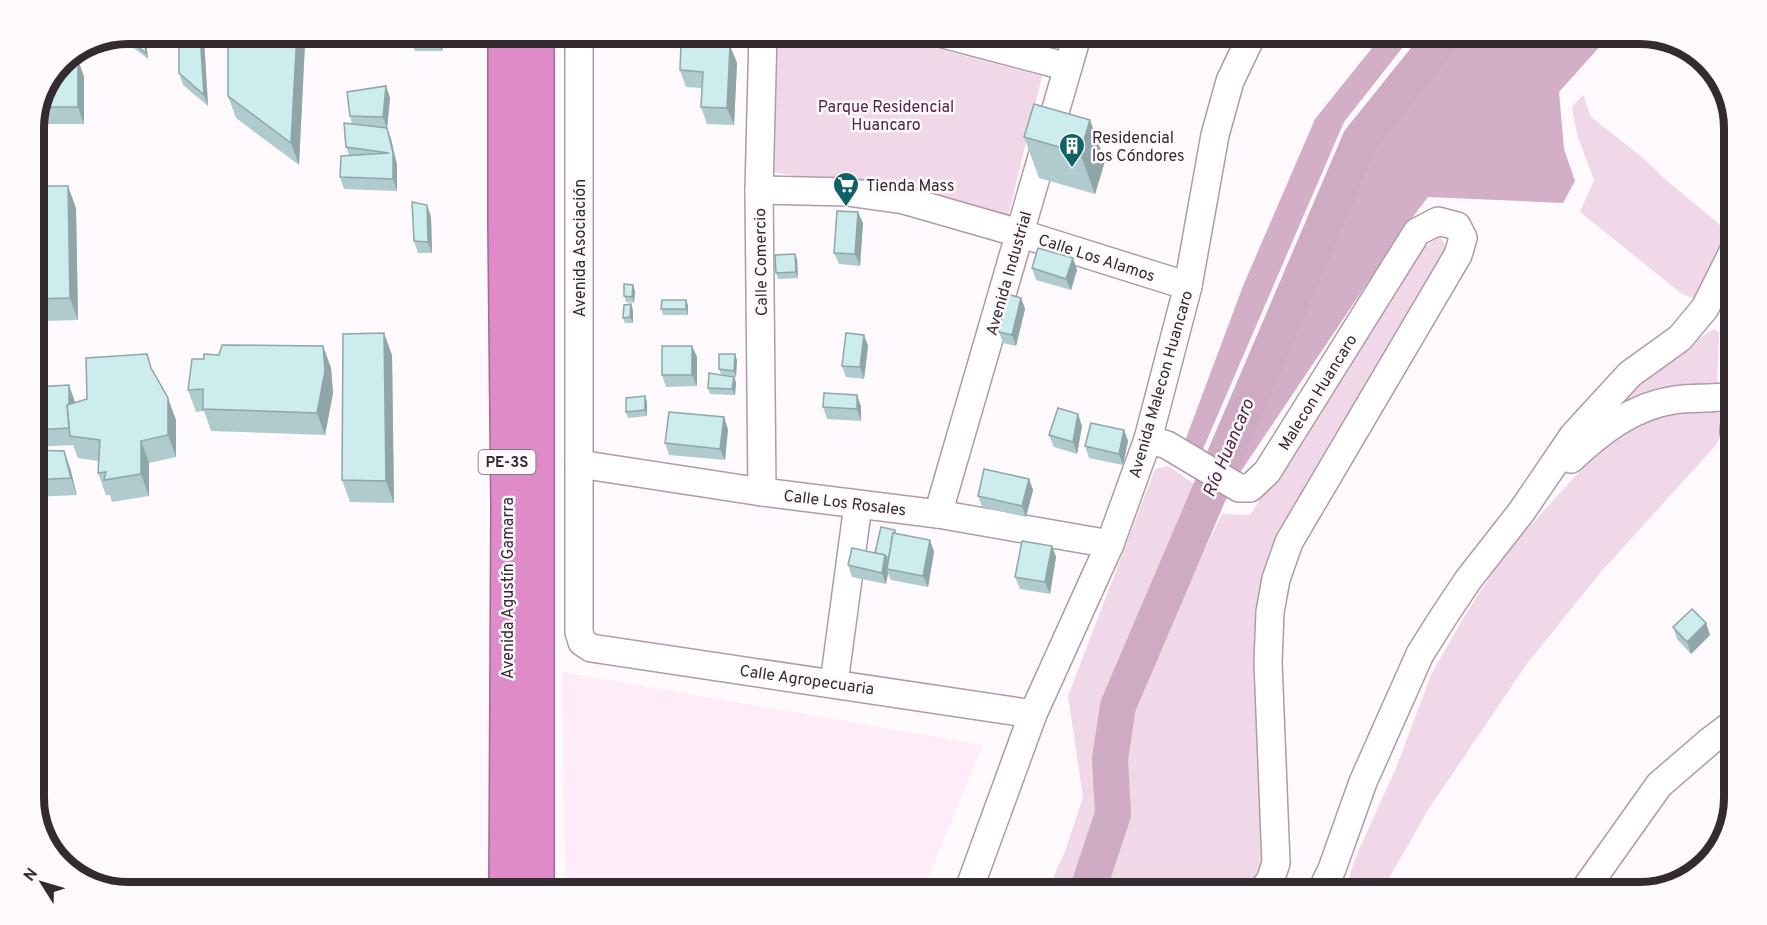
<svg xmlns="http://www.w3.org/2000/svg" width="1767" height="925" font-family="Overpass,sans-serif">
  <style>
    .built { fill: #ffecf9 }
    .green { fill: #f1d8e9 }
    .forest { fill: #d2aec7 }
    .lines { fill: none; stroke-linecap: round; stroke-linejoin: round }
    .river { stroke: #ceaac3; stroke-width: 36 }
    .minor-casing { stroke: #b09aa9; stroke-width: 30 }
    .highway-casing { stroke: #a26992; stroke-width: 36 }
    .minor { stroke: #fff; stroke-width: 27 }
    .highway { stroke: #de8bc7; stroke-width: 33 }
    .wall { fill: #afcbcd }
    .shaded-wall { fill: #8fa5a7 }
    .building { fill: #ccecee; stroke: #8fa5a7; stroke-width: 1.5 }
    .labels { text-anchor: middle; stroke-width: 5; stroke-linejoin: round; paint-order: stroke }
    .shield { fill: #fef9fc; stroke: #71696e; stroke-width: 1.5 }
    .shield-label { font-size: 15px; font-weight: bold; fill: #342b31 }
    .park-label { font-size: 16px; fill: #522447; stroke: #fef9fc }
    .poi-label { font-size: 16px; fill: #342b31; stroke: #fef9fc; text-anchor: start }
    .street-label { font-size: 16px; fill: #342b31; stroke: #fef9fc }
    .water-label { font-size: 18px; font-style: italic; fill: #522447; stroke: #fef9fc }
    .rim { fill: none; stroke: #342b31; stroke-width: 8 }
  </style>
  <rect width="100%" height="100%" fill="#fef9fc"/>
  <path class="built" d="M562,672L983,745L922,892H565Z"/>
  <g class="green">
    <path d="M888,36L1042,76L1008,217L774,172L776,37Z"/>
    <path d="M1583,95L1591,117L1643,158L1667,181L1718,223L1725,231L1702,301L1682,294L1580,212L1594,180L1577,134L1572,107Z"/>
    <path d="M1440,236L1446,247L1370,386L1284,530L1259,588L1257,665L1268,848L1257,877L1246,892H1102L1114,866L1127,824L1124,765L1128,710L1222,514L1250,515L1422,249Z"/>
    <path d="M1734,270V373L1724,374L1729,307L1716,304Z"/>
    <path d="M1714,329L1719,332L1717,389L1574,438L1671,357Z"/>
    <path d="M1691,407L1731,416L1716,445L1600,573L1526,665L1428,810L1381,892H1344L1357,854L1396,768L1431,675L1465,615L1507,551L1605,444L1652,416Z"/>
    <path d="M1168,466L1199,487L1103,716L1102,754L1104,809L1087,872L1077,892H1047L1065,851L1083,797L1068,696L1155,469Z"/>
  </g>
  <g class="forest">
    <path d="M1384,33H1414L1344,122L1200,456L1185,441L1243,286L1315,119Z"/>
    <path d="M1469,33H1612L1559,92L1564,149L1575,181L1563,203L1428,197L1403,230L1233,483L1224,478L1365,160L1393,117Z"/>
  </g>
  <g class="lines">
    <path class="river" d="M1087,892L1113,814L1110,759L1118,706L1360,140L1446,33"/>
    <defs>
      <g id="minor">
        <path d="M579,33V632L582,642L591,648L1033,714"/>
        <path d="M939,33L1068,67"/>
        <path d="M759,190L847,192L904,200L1019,233L1188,286"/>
        <path d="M1734,429V432"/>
        <path d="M1148,439L1167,445L1239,488H1250L1267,472L1417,232L1438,221L1457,226L1463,238L1458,255L1289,542L1276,579L1270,612L1268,662L1276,863L1270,881L1261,892"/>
        <path d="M1571,459C1600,432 1633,406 1674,400C1694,397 1714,400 1734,395"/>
        <path d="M579,464L762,492L938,514L1110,544"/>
        <path d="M762,492L759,190L763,33"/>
        <path d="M938,514L1078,33"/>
        <path d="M834,683L858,505"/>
        <path d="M968,892L1033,714L1110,544L1148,439L1188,286L1215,135L1230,81L1253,33"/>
        <path d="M1321,892L1332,869L1363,782L1420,654L1444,616L1468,580L1522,511L1573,436L1630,374L1680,338L1705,308L1734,250"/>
        <path d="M1583,892L1659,785L1710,741L1734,723"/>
      </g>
      <g id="highway">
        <path d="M505,33V223L508,508L506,892"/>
        <path d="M537,892V33"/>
      </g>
    </defs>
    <use href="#minor" class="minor-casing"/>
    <use href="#highway" class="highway-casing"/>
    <use href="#minor" class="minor"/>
    <use href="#highway" class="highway"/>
  </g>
  <g class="wall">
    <path d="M127,33L144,36L146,41L148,59L119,37Z"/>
    <path d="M179,33H202L204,39L208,106L183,85L179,73Z"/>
    <path d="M228,33H301L305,43L299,165L236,118L228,96Z"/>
    <path d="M445,33L442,51H415L410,40Z"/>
    <path d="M730,46L737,63L734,125L707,124L701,107L702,88L686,87L680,70Z"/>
    <path d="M61,60H78L84,77V124H33V121Z"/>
    <path d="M386,86L390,98L387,129L391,139L397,165V191L344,189L340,177L349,155L346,147L352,124L350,116Z"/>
    <path d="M1034,104L1105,161L1095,194L1039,178L1024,137Z"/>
    <path d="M427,205L431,217L432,253H418L414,241Z"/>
    <path d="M33,207L76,208L78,320L42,321L34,301H33Z"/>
    <path d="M863,223L860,266L839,264L834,253Z"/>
    <path d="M795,254L797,259L798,278L778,279L776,273Z"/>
    <path d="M1032,268L1077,270L1071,290L1036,280Z"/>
    <path d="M635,291L634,303L626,302L624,296Z"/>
    <path d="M1021,298L1025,309L1016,346L1003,343L999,332Z"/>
    <path d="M688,305V315H663L661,309Z"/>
    <path d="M633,310V323H625L623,318Z"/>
    <path d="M864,335L868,346L864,379L846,377L842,366Z"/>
    <path d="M323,346L331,368L333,393L325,435L211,431L204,411L196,412L188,390L204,359L219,355Z"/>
    <path d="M692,346L697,357V386L666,387L662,375Z"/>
    <path d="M392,355L394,503L350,502L342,480Z"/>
    <path d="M737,360L736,377L721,374L719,369Z"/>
    <path d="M155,376L176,420V457L149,463V496L112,502L110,495H106L98,473V461L78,458L73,445L33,447V387L75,403Z"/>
    <path d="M734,377L736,382L735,395L710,394L708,388Z"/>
    <path d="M647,402V416L628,418L626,412Z"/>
    <path d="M861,406V421L827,419L823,407Z"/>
    <path d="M1082,426L1077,454L1054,447L1049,435Z"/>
    <path d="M728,429L725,460L669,455L665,443Z"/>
    <path d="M1124,430L1128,441L1123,465L1089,458L1085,446Z"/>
    <path d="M33,450L64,451L70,468L77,495L33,497Z"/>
    <path d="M1029,479L1033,490L1026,517L982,507L978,496Z"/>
    <path d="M895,530L897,534L930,540L934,552L928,587L891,580L888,573L886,584L852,577L848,565L875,553Z"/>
    <path d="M1052,546L1056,557L1050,594L1020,589L1015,577Z"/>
    <path d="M1706,623L1710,635L1691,654L1677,639L1673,627Z"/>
  </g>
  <g class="shaded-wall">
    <path d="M200,33H202L204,39L208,106L204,95Z"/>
    <path d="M297,33H301L305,43L299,165L291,143Z"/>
    <path d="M439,33H445L442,51L438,39Z"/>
    <path d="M144,36L146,41L148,59L146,53Z"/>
    <path d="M730,46L737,63L734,125L727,108Z"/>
    <path d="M78,60L84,77V124L78,107Z"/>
    <path d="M386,86L390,98L387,129L391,139L397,165V191L393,179L387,129L383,117Z"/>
    <path d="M1090,120L1105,161L1095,194L1080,153Z"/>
    <path d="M68,186L76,208L78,320L70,298Z"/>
    <path d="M427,205L431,217L432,253L428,242Z"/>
    <path d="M858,212L863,223L860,266L855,254Z"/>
    <path d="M795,254L797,259L798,278L796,272Z"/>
    <path d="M1073,258L1077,270L1071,290L1066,279Z"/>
    <path d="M633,285L635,291L634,303L632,297Z"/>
    <path d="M1021,298L1025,309L1016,346L1012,335Z"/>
    <path d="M686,300L688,305V315L686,309Z"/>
    <path d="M631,304L633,310V323L630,317Z"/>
    <path d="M384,333L392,355L394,503L386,481Z"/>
    <path d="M864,335L868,346L864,379L860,367Z"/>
    <path d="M323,346L331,368L333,393L325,435L317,413Z"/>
    <path d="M692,346L697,357V386L692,375Z"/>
    <path d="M735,354L737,360L736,377L734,371Z"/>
    <path d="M734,377L736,382L735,395L732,389Z"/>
    <path d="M69,385L75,402L69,428Z"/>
    <path d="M857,395L861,406V421L857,409Z"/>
    <path d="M645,396L647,402V416L645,410Z"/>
    <path d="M168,398L176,420V457L168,435Z"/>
    <path d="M1078,414L1082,426L1077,454L1073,442Z"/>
    <path d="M724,417L728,429L725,460L720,449Z"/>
    <path d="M1124,430L1128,441L1123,465L1119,454Z"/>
    <path d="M141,441L149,463V496L141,474Z"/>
    <path d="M64,451L70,468L77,495L71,478Z"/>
    <path d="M1029,479L1033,490L1026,517L1022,506Z"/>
    <path d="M930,540L934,552L928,587L923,576Z"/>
    <path d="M1052,546L1056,557L1050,594L1045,582Z"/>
    <path d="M885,555L890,566L887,569L888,573L886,584L882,573Z"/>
    <path d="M1706,623L1710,635L1691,654L1687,642Z"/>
  </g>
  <g class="building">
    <path d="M128,33L144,36L146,53L122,35Z"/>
    <path d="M179,33H200L204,95L179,73Z"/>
    <path d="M228,33H297L291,143L228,96Z"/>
    <path d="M411,33H439L438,39L410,40Z"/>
    <path d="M681,43L730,46L727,108L701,107L703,72L680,70Z"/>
    <path d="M61,60H78V107H40Z"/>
    <path d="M386,86L383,117L350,116L347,92Z"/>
    <path d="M1034,104L1090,120L1080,153L1024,137Z"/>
    <path d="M344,123L387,128L393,153V179L340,177L341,156L389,153L346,147Z"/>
    <path d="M33,186H68L70,298L34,299L33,207L36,205Z"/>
    <path d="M412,202L427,205L428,242L414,241Z"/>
    <path d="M837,211L858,212L855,254L834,253Z"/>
    <path d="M1038,248L1073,258L1066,279L1032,268Z"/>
    <path d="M795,254L796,272L776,273L775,255Z"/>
    <path d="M624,284L633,285L632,297L624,296Z"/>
    <path d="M1007,294L1021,298L1012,335L999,332Z"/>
    <path d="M662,300H686V309H661Z"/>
    <path d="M631,304L630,317L623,318L624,305Z"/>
    <path d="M384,333L386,481L342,480L343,334Z"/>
    <path d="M846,333L864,335L860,367L842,366Z"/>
    <path d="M222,345L323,346L325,371L317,413L203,409V389L188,390L192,359H204V354L219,355Z"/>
    <rect x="662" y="346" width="30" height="29"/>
    <path d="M147,354L151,368L168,398V435L141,441V474L104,480L106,472L98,473L100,440L70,436L67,405L87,399L86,358Z"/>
    <path d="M719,354H735L734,371L719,369Z"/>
    <path d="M709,373L734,377L732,389L708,388Z"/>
    <path d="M69,385V404L67,405L69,428L33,430V387Z"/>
    <path d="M824,393L857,395V409L823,407Z"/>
    <path d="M645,396V410L626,412V398Z"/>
    <path d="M1058,408L1078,414L1073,442L1049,435Z"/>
    <path d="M669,412L724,417L720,449L665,443Z"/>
    <path d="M1091,423L1124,430L1119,454L1085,446Z"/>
    <path d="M33,450L64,451L71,478L33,480Z"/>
    <path d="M984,469L1029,479L1022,506L978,496Z"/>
    <path d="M881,527L895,530L894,534L893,533L889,557H886L885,555L875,553Z"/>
    <path d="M893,533L930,540L923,576L887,569Z"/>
    <path d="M1022,541L1052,546L1045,582L1015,577Z"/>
    <path d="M852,548L885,555L882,573L848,565Z"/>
    <path d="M1692,609L1706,623L1687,642L1673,627Z"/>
  </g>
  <defs>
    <symbol id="building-pin" viewBox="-11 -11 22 30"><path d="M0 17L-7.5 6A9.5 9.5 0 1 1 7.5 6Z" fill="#116266" stroke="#fef9fc"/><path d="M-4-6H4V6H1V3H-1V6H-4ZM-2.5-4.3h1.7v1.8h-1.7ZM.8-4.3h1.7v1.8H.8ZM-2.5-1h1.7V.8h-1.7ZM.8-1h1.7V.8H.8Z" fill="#fff"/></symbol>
    <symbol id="supermarket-pin" viewBox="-11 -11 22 30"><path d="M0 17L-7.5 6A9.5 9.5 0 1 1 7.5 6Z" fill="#116266" stroke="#fef9fc"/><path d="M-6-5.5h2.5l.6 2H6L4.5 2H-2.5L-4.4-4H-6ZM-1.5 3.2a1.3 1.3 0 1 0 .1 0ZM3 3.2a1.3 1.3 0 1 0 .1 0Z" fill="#fff"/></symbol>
  </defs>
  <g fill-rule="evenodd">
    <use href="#building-pin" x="1057" y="131" width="30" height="40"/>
    <use href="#supermarket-pin" x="831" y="170" width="30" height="40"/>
  </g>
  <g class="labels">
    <rect class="shield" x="478.5" y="450" width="57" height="24" rx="4.5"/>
    <g class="shield-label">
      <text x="507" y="467">PE-3S</text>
    </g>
    <g class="park-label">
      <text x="886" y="112">Parque Residencial<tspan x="886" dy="18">Huancaro</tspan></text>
    </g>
    <g class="poi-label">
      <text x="1092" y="143">Residencial<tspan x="1092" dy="18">los Cóndores</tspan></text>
      <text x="866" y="191">Tienda Mass</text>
    </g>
    <g class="street-label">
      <text transform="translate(579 248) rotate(-90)" y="6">Avenida Asociación</text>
      <text transform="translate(1097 257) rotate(18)" y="6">Calle Los Alamos</text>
      <text transform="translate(760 262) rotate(-91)" y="6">Calle Comercio</text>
      <text transform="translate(1008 273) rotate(-74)" y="6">Avenida Industrial</text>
      <text transform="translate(1160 384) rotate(-74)" y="6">Avenida Malecon Huancaro</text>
      <text transform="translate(1317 392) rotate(-58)" y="6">Malecon Huancaro</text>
      <text transform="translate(845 502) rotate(7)" y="6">Calle Los Rosales</text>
      <text transform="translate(507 588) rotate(-90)" y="6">Avenida Agustín Gamarra</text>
      <text transform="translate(807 679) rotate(8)" y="6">Calle Agropecuaria</text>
    </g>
    <g class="water-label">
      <text transform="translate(1228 448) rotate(-67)" y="6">Río Huancaro</text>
    </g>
  </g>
  <path d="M0 0H1767V925H0ZM128 44H1640A84 84 0 0 1 1724 128V798A84 84 0 0 1 1640 882H128A84 84 0 0 1 44 798V128A84 84 0 0 1 128 44Z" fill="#fef9fc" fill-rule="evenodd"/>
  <path class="rim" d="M128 44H1640A84 84 0 0 1 1724 128V798A84 84 0 0 1 1640 882H128A84 84 0 0 1 44 798V128A84 84 0 0 1 128 44Z"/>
  <g transform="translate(42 883) rotate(307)" stroke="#fef9fc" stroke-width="4.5" paint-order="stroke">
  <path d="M0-4.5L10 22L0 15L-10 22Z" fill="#342b31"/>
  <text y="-9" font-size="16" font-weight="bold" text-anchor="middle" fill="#342b31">N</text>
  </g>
</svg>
